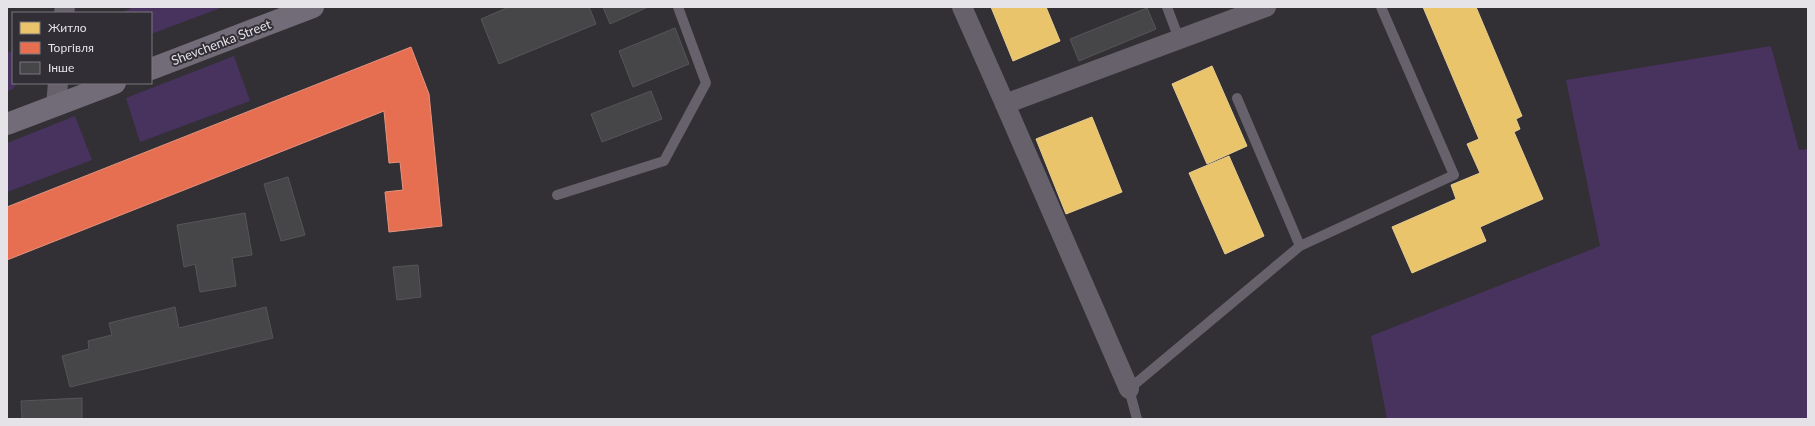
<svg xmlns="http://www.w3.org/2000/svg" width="1815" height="426" font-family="Lato,sans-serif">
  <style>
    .green { fill: #48325e }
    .homes { fill: #e9c46a; stroke: #e8cd90 }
    .shops { fill: #e76f51; stroke: #e6927e }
    .building { fill: #464548; stroke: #565558 }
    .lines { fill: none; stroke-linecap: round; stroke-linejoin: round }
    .lane { stroke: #66616b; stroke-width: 10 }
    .street { stroke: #66616b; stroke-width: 20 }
    .secondary { stroke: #726c78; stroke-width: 22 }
    .labels { text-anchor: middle; stroke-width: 4; stroke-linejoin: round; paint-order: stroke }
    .street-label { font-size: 13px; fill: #e5e3e8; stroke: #322e36 }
  </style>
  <rect width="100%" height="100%" fill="#323034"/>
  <g class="green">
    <path d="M134,7H223L151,34V13H120Z"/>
    <path d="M1771,46L1799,150L1808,149V419H1387L1371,336L1600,246L1566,80Z"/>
    <path d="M13,51V83H17L13,89L7,91V53Z"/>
    <path d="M234,56L250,101L140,142L126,98Z"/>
    <path d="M75,116L92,160L7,192V143Z"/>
  </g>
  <g class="homes">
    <path d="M991,7H1046L1060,41L1013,61Z"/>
    <path d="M1423,7H1476L1522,116L1516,119L1520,129L1514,132L1543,199L1480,227L1486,241L1412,273L1392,227L1456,199L1451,185L1480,173L1467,144L1479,139Z"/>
    <path d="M1212,66L1247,146L1207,164L1172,84Z"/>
    <path d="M1092,117L1122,192L1066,214L1036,139Z"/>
    <path d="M1229,156L1264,236L1225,254L1189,173Z"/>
  </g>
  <path class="shops" d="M411,47L429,94L442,226L389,232L385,192L403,190L400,162L389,163L384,111L7,260V207Z"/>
  <g class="building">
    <path d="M509,7H589L596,24L499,64L481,19Z"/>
    <path d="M603,7H648L610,24Z"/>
    <path d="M1147,8L1156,29L1079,61L1070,39Z"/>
    <path d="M675,28L689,64L633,87L619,51Z"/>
    <path d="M651,91L662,119L602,142L591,114Z"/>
    <path d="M288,177L305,235L281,241L264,184Z"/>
    <path d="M245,213L252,255L232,258L236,286L200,292L195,264L184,267L177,225Z"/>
    <path d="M418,265L421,297L397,300L393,267Z"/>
    <path d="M175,307L179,328L266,307L273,338L70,387L62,356L89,349L88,341L112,335L109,323Z"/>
    <path d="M82,398V419H22L21,401Z"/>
  </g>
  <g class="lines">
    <g class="lane">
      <path d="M1167,7L1179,39"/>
      <path d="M1237,98L1300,246"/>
      <path d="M557,195L664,161L706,83L678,7"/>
      <path d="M1137,419L1129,389L1300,246L1454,175L1381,7"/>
    </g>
    <g class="street">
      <path d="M962,7L1005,104L1266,7"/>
      <path d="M64,13L65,7"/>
      <path d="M1005,104L1129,389"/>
      <path d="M56,105L58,83"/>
    </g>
    <g class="secondary">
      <path d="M151,69L313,7"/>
      <path d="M7,124L115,83"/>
    </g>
  </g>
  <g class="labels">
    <g class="street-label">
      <text transform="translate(221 42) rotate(-21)" y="5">Shevchenka Street</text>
    </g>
  </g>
  <rect width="1815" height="426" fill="none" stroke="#e5e3e8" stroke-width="16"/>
  <rect x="12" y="12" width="140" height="72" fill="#322e36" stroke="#7a767d"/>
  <rect x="20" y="22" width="20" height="12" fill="#e9c46a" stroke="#7a767d"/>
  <text x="48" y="32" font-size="12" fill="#e5e3e8">Житло</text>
  <rect x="20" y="42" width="20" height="12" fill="#e76f51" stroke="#7a767d"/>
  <text x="48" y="52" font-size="12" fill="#e5e3e8">Торгівля</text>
  <rect x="20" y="62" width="20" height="12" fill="#464548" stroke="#7a767d"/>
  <text x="48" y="72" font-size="12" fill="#e5e3e8">Інше</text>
</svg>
